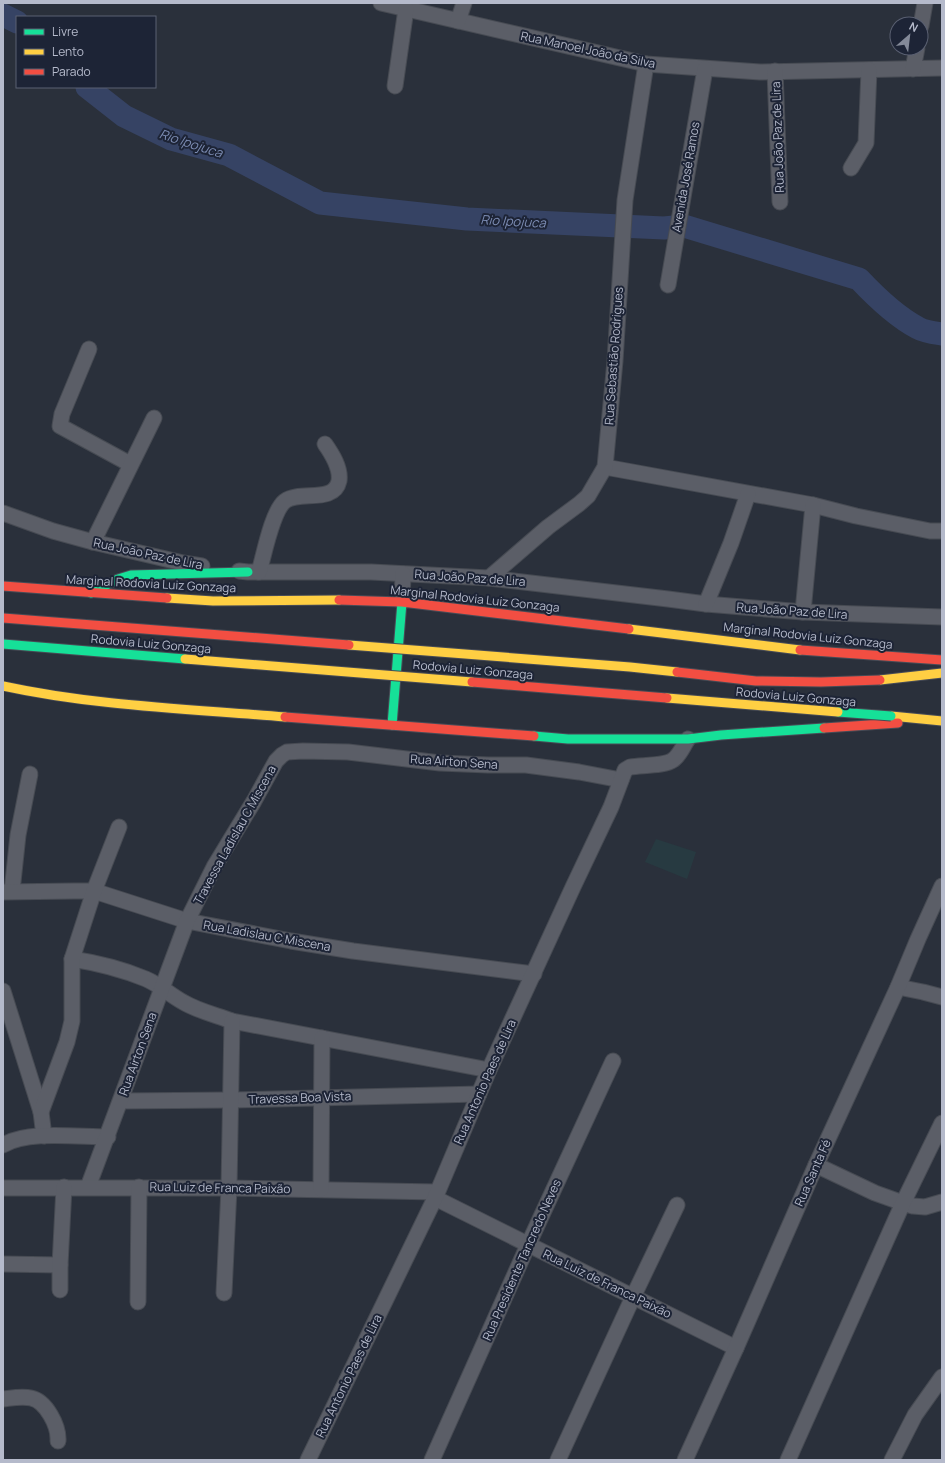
<svg xmlns="http://www.w3.org/2000/svg" width="945" height="1463" font-family="Manrope,sans-serif">
  <style>
    .green { fill: #273a41 }
    .lines { fill: none; stroke-linecap: round; stroke-linejoin: round }
    .river { stroke: #364364; stroke-width: 23 }
    .street-casing { stroke: #474b53; stroke-width: 17 }
    .fast-casing { stroke: #484c57; stroke-width: 11 }
    .slow-casing { stroke: #484c57; stroke-width: 11 }
    .jam-casing { stroke: #484c57; stroke-width: 11 }
    .street { stroke: #5b5e67; stroke-width: 15 }
    .fast { stroke: #16e098; stroke-width: 9 }
    .slow { stroke: #ffcf43; stroke-width: 9 }
    .jam { stroke: #f24e42; stroke-width: 9 }
    .fast-bridge-casing { stroke: #474b55; stroke-width: 11; stroke-linecap: butt }
    .slow-bridge-casing { stroke: #474b55; stroke-width: 11; stroke-linecap: butt }
    .jam-bridge-casing { stroke: #474b55; stroke-width: 11; stroke-linecap: butt }
    .fast-bridge { stroke: #16e098; stroke-width: 9 }
    .slow-bridge { stroke: #ffcf43; stroke-width: 9 }
    .jam-bridge { stroke: #f24e42; stroke-width: 9 }
    .labels { text-anchor: middle; stroke-width: 4; stroke-linejoin: round; paint-order: stroke }
    .street-label { font-size: 12px; fill: #b5bacb; stroke: #1d2436 }
    .water-label { font-size: 13px; font-style: italic; fill: #7c8cb3; stroke: #1d2436 }
  </style>
  <rect width="100%" height="100%" fill="#2a303b"/>
  <path class="green" d="M656,839L696,852L687,879L645,862Z"/>
  <g class="lines">
    <g class="river">
      <path d="M3,15L17,22"/>
      <path d="M87,87L124,116L171,139L229,155L320,203L467,219L664,228L684,226L859,279C875,296 897,317 918,328C925,332 935,333 942,334"/>
    </g>
    <defs>
      <g id="street">
        <path d="M381,3L646,64L760,72L942,68"/>
        <path d="M458,21L464,3"/>
        <path d="M921,26L925,3"/>
        <path d="M913,69L917,48"/>
        <path d="M775,71L780,202"/>
        <path d="M395,86L406,9"/>
        <path d="M851,168L866,143L869,70"/>
        <path d="M668,285L705,69"/>
        <path d="M89,349L62,414L60,426L130,464"/>
        <path d="M605,467L813,505L856,516L930,531H942"/>
        <path d="M3,513L53,531L93,542L183,563L202,566"/>
        <path d="M93,542L154,418"/>
        <path d="M239,571L248,572H371L489,578L668,599L706,604L803,612L942,617"/>
        <path d="M259,572C264,555 272,511 285,501C300,490 334,504 339,481C341,468 332,454 325,444"/>
        <path d="M489,578L548,527L579,504L588,496L605,467L615,361L625,200L646,64"/>
        <path d="M402,602L403,574"/>
        <path d="M706,604L731,543L748,494"/>
        <path d="M803,612L813,505"/>
        <path d="M12,891L18,835L30,774"/>
        <path d="M3,892L74,891H94L187,921L291,941L353,951L534,974"/>
        <path d="M72,959C98,963 122,969 146,979C160,985 170,995 183,1002C198,1011 216,1015 232,1021L489,1070"/>
        <path d="M898,987L923,992L942,997"/>
        <path d="M3,991L41,1112"/>
        <path d="M121,1101L231,1100L479,1094"/>
        <path d="M44,1136L41,1112L67,1042L72,1021V959L94,891L119,827"/>
        <path d="M3,1145C28,1130 78,1137 108,1137"/>
        <path d="M816,1165L875,1193L903,1203L913,1206L925,1207L942,1202"/>
        <path d="M88,1187L187,921L214,867L254,801L276,761L282,755L287,752L303,751L348,752L440,763L488,765H526L579,772L621,780"/>
        <path d="M3,1188H229L437,1192"/>
        <path d="M321,1189L322,1038"/>
        <path d="M435,1198L736,1348"/>
        <path d="M3,1264L60,1265"/>
        <path d="M60,1290V1265L64,1187"/>
        <path d="M224,1293L229,1188L232,1021"/>
        <path d="M138,1302L139,1187"/>
        <path d="M3,1399C12,1398 22,1396 31,1398C46,1401 59,1426 58,1441"/>
        <path d="M308,1460L435,1198L489,1070L573,887L611,807L625,770L630,767C641,765 665,766 673,760C680,755 683,746 688,739"/>
        <path d="M432,1460L528,1245L613,1061"/>
        <path d="M558,1460L633,1297L677,1205"/>
        <path d="M685,1460L736,1348L816,1165L898,987L918,939L942,886"/>
        <path d="M788,1460L903,1203L942,1123"/>
        <path d="M892,1460L915,1415L942,1377"/>
      </g>
      <g id="fast">
        <path d="M91,593L118,579L131,575L248,572"/>
        <path d="M392,725L402,602"/>
        <path d="M534,736L568,739H688L721,735L824,728"/>
      </g>
      <g id="slow">
        <path d="M167,598L213,601L339,600"/>
        <path d="M629,629L800,650"/>
        <path d="M880,680L942,673"/>
        <path d="M3,686C95,706 191,709 285,717"/>
        <path d="M891,716L942,721"/>
      </g>
      <g id="jam">
        <path d="M3,586L167,598"/>
        <path d="M339,600L402,602L629,629"/>
        <path d="M800,650L942,660"/>
        <path d="M285,717L534,736"/>
        <path d="M824,728L898,723"/>
      </g>
    </defs>
    <use href="#street" class="street-casing"/>
    <use href="#fast" class="fast-casing"/>
    <use href="#slow" class="slow-casing"/>
    <use href="#jam" class="jam-casing"/>
    <use href="#street" class="street"/>
    <use href="#fast" class="fast"/>
    <use href="#slow" class="slow"/>
    <use href="#jam" class="jam"/>
    <defs>
      <g id="fast-bridge">
        <path d="M3,644L185,659"/>
        <path d="M838,712L891,716"/>
      </g>
      <g id="slow-bridge">
        <path d="M349,645L630,667L677,672"/>
        <path d="M185,659L472,682"/>
        <path d="M667,698L838,712"/>
      </g>
      <g id="jam-bridge">
        <path d="M3,618L349,645"/>
        <path d="M677,672L756,681L821,682L880,680"/>
        <path d="M472,682L667,698"/>
      </g>
    </defs>
    <use href="#fast-bridge" class="fast-bridge-casing"/>
    <use href="#slow-bridge" class="slow-bridge-casing"/>
    <use href="#jam-bridge" class="jam-bridge-casing"/>
    <use href="#fast-bridge" class="fast-bridge"/>
    <use href="#slow-bridge" class="slow-bridge"/>
    <use href="#jam-bridge" class="jam-bridge"/>
  </g>
  <g class="labels">
    <g class="street-label">
      <text transform="translate(588 50) rotate(12)" y="4">Rua Manoel João da Silva</text>
      <text transform="translate(778 137) rotate(-92)" y="4">Rua João Paz de Lira</text>
      <text transform="translate(686 177) rotate(-80)" y="4">Avenida José Ramos</text>
      <text transform="translate(614 356) rotate(-86)" y="4">Rua Sebastião Rodrigues</text>
      <text transform="translate(148 554) rotate(12)" y="4">Rua João Paz de Lira</text>
      <text transform="translate(470 578) rotate(4)" y="4">Rua João Paz de Lira</text>
      <text transform="translate(151 584) rotate(3)" y="4">Marginal Rodovia Luiz Gonzaga</text>
      <text transform="translate(475 599) rotate(6)" y="4">Marginal Rodovia Luiz Gonzaga</text>
      <text transform="translate(792 611) rotate(4)" y="4">Rua João Paz de Lira</text>
      <text transform="translate(808 636) rotate(6)" y="4">Marginal Rodovia Luiz Gonzaga</text>
      <text transform="translate(151 644) rotate(5)" y="4">Rodovia Luiz Gonzaga</text>
      <text transform="translate(473 670) rotate(5)" y="4">Rodovia Luiz Gonzaga</text>
      <text transform="translate(796 697) rotate(5)" y="4">Rodovia Luiz Gonzaga</text>
      <text transform="translate(454 762) rotate(4)" y="4">Rua Airton Sena</text>
      <text transform="translate(235 835) rotate(-61)" y="4">Travessa Ladislau C Miscena</text>
      <text transform="translate(267 936) rotate(10)" y="4">Rua Ladislau C Miscena</text>
      <text transform="translate(138 1054) rotate(-70)" y="4">Rua Airton Sena</text>
      <text transform="translate(485 1082) rotate(-66)" y="4">Rua Antonio Paes de Lira</text>
      <text transform="translate(300 1098) rotate(-2)" y="4">Travessa Boa Vista</text>
      <text transform="translate(813 1173) rotate(-66)" y="4">Rua Santa Fé</text>
      <text transform="translate(220 1188) rotate(1)" y="4">Rua Luiz de Franca Paixão</text>
      <text transform="translate(522 1260) rotate(-66)" y="4">Rua Presidente Tancredo Neves</text>
      <text transform="translate(607 1284) rotate(26)" y="4">Rua Luiz de Franca Paixão</text>
      <text transform="translate(349 1376) rotate(-64)" y="4">Rua Antonio Paes de Lira</text>
    </g>
    <g class="water-label">
      <text transform="translate(191 143) rotate(18)" y="5">Rio Ipojuca</text>
      <text transform="translate(513 221) rotate(3)" y="5">Rio Ipojuca</text>
    </g>
  </g>
  <rect width="945" height="1463" fill="none" stroke="#b5bacb" stroke-width="8"/>
  <rect x="16" y="16" width="140" height="72" fill="#1d2436" stroke="#5a6072"/>
  <rect x="24" y="29" width="20" height="6" fill="#16e098" stroke="#5a6072"/>
  <text x="52" y="36" font-size="12" fill="#b5bacb">Livre</text>
  <rect x="24" y="49" width="20" height="6" fill="#ffcf43" stroke="#5a6072"/>
  <text x="52" y="56" font-size="12" fill="#b5bacb">Lento</text>
  <rect x="24" y="69" width="20" height="6" fill="#f24e42" stroke="#5a6072"/>
  <text x="52" y="76" font-size="12" fill="#b5bacb">Parado</text>
  <g transform="translate(909 36) rotate(28)"><circle r="19" fill="#1d2436" stroke="#5a6072"/>
  <path d="M0-3L7 15L0 10L-7 15Z" fill="#848a99"/>
  <text y="-6" font-size="11" font-weight="bold" text-anchor="middle" fill="#b5bacb">N</text>
  </g>
</svg>
